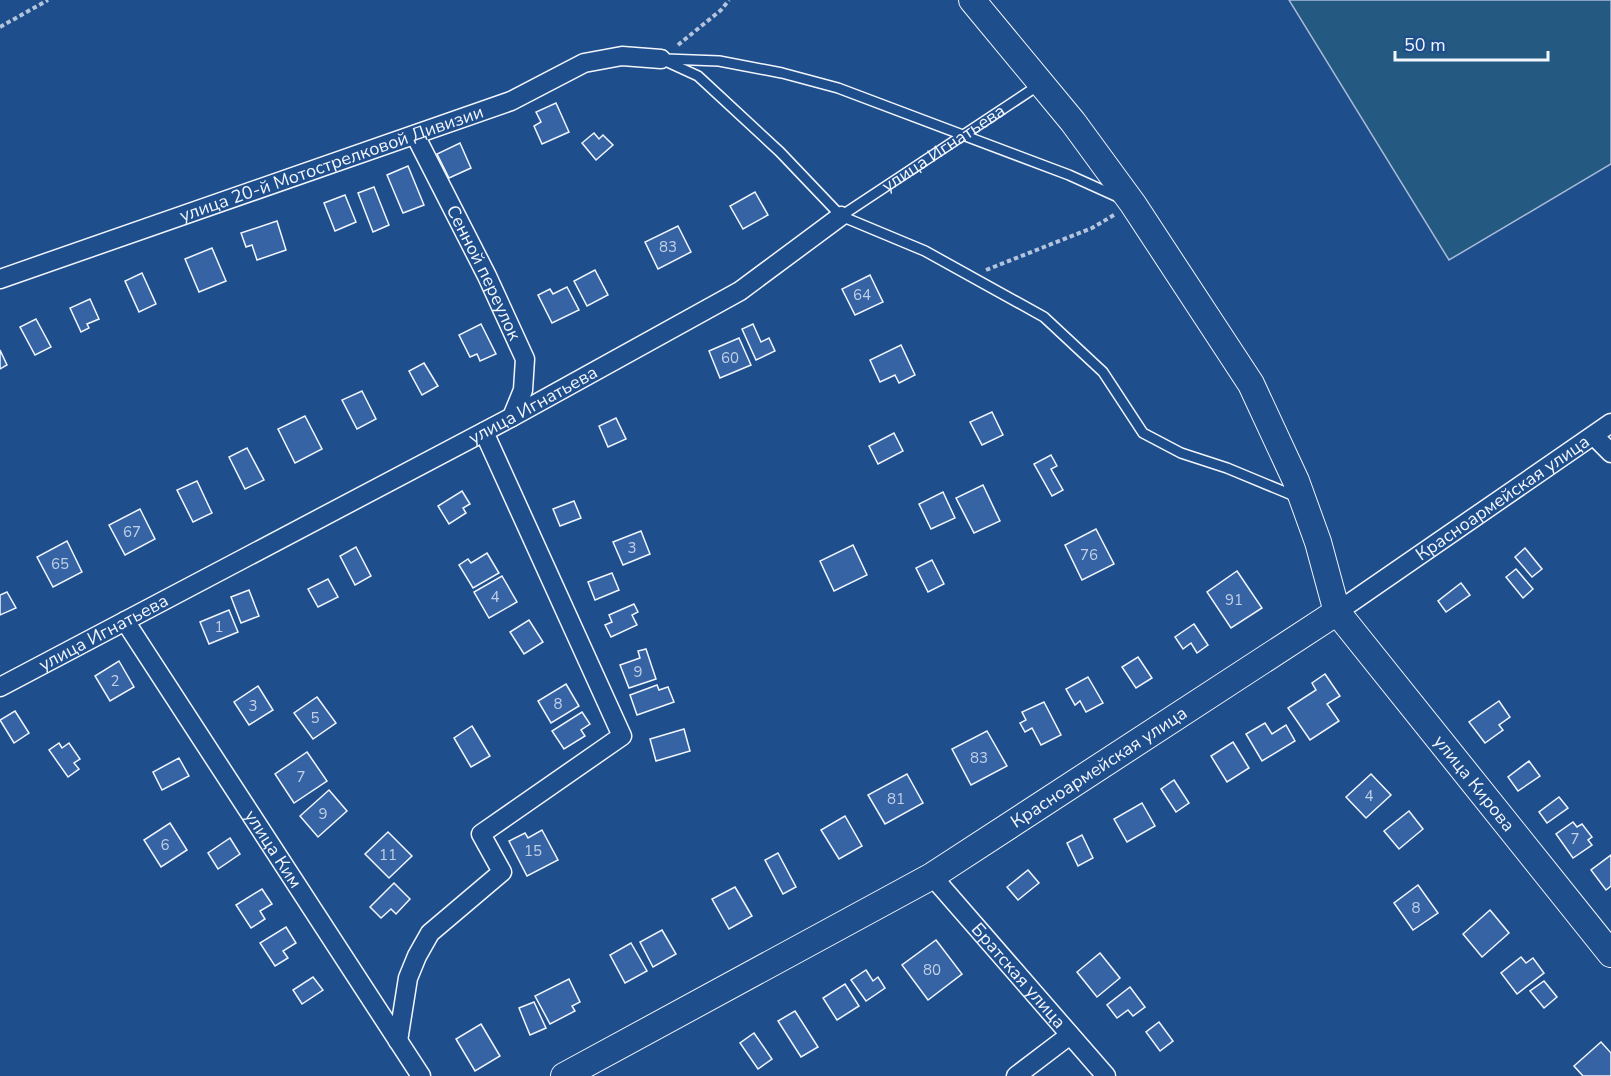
<svg xmlns="http://www.w3.org/2000/svg" width="1611" height="1076" font-family="'Nunito Sans',sans-serif">
  <style>
    .green { fill: #245a82; stroke: #a8bbd7; stroke-width: 1.5 }
    .building { fill: #3563a3; stroke: #f2f6ff; stroke-width: 1.5 }
    .lines { fill: none; stroke-linecap: round; stroke-linejoin: round }
    .lane-casing { stroke: #f2f6ff; stroke-width: 12 }
    .street-casing { stroke: #f2f6ff; stroke-width: 21 }
    .secondary-casing { stroke: #f2f6ff; stroke-width: 28 }
    .path { stroke: #b3c4dc; stroke-width: 4; stroke-dasharray: 4.5 3; stroke-linecap: butt }
    .lane { stroke: #1f4e8c; stroke-width: 9 }
    .street { stroke: #1f4e8c; stroke-width: 18 }
    .secondary { stroke: #1f4e8c; stroke-width: 26 }
    .labels { text-anchor: middle; stroke-width: 4.5; stroke-linejoin: round; paint-order: stroke }
    .number-label { font-size: 15px; fill: #c3d1e8 }
    .street-label { font-size: 18px; fill: #f2f6ff; stroke: #1f4e8c }
  </style>
  <rect width="100%" height="100%" fill="#1f4e8c"/>
  <path class="green" d="M1289,0H1611V164L1449,260Z"/>
  <g class="building">
    <path d="M556,103L569,132L542,144L534,126L541,122L536,112Z"/>
    <path d="M594,133L599,139L603,135L613,145L596,160L582,143Z"/>
    <path d="M460,143L471,168L449,178L437,154Z"/>
    <path d="M408,166L424,205L403,213L387,175Z"/>
    <path d="M374,187L389,225L373,232L358,193Z"/>
    <path d="M755,192L768,215L743,229L730,206Z"/>
    <path d="M345,195L356,222L335,231L324,203Z"/>
    <path d="M277,221L286,250L257,260L252,245L246,247L241,233Z"/>
    <path d="M678,226L691,252L658,269L645,242Z"/>
    <path d="M212,248L226,281L199,292L185,259Z"/>
    <path d="M595,270L608,295L587,306L574,281Z"/>
    <path d="M142,273L156,304L139,312L125,281Z"/>
    <path d="M870,275L883,302L855,315L842,289Z"/>
    <path d="M567,287L579,310L552,323L538,295L550,289L553,294Z"/>
    <path d="M90,299L99,319L87,324L89,328L81,332L70,308Z"/>
    <path d="M36,319L51,347L35,355L20,327Z"/>
    <path d="M481,324L496,354L480,361L477,354L470,357L459,335Z"/>
    <path d="M753,324L761,342L769,338L775,351L756,360L742,329Z"/>
    <path d="M739,338L751,365L720,378L709,351Z"/>
    <path d="M901,345L915,375L899,383L895,375L880,382L870,360Z"/>
    <path d="M0,350L7,365L0,369Z"/>
    <path d="M424,363L438,386L422,395L409,371Z"/>
    <path d="M362,391L376,419L357,429L342,400Z"/>
    <path d="M992,412L1003,435L982,445L970,422Z"/>
    <path d="M305,416L322,449L295,463L278,429Z"/>
    <path d="M616,418L626,439L608,447L599,426Z"/>
    <path d="M894,433L903,451L878,464L869,446Z"/>
    <path d="M247,448L264,480L245,489L229,457Z"/>
    <path d="M1051,455L1057,466L1051,469L1063,490L1052,496L1034,464Z"/>
    <path d="M197,481L212,513L193,522L177,490Z"/>
    <path d="M983,485L1000,521L974,533L956,498Z"/>
    <path d="M462,491L470,504L463,508L466,513L449,524L438,506Z"/>
    <path d="M943,492L955,518L931,529L919,504Z"/>
    <path d="M574,501L581,518L560,526L553,509Z"/>
    <path d="M140,509L155,539L125,555L109,525Z"/>
    <path d="M1096,529L1114,564L1082,580L1065,545Z"/>
    <path d="M641,531L650,554L623,565L613,542Z"/>
    <path d="M67,541L82,572L53,587L37,557Z"/>
    <path d="M853,545L867,575L834,591L820,561Z"/>
    <path d="M356,547L371,576L355,585L340,556Z"/>
    <path d="M1525,548L1542,569L1532,577L1515,557Z"/>
    <path d="M487,553L499,573L473,588L459,565L468,559L471,563Z"/>
    <path d="M932,560L944,584L928,592L916,568Z"/>
    <path d="M1516,569L1533,589L1523,598L1506,577Z"/>
    <path d="M1237,571L1262,608L1231,628L1207,592Z"/>
    <path d="M612,573L619,590L595,600L588,582Z"/>
    <path d="M502,576L517,602L489,618L474,592Z"/>
    <path d="M328,579L338,597L318,607L308,589Z"/>
    <path d="M1461,583L1470,595L1446,612L1438,601Z"/>
    <path d="M249,590L259,616L241,623L231,597Z"/>
    <path d="M7,592L16,608L0,615V595Z"/>
    <path d="M634,604L638,612L632,615L637,625L611,637L605,625L612,622L609,615Z"/>
    <path d="M229,610L238,632L209,644L200,622Z"/>
    <path d="M529,620L543,642L524,654L510,632Z"/>
    <path d="M1194,624L1208,645L1197,653L1191,643L1183,649L1175,637Z"/>
    <path d="M646,649L656,679L629,688L620,665L640,658L638,651Z"/>
    <path d="M1138,657L1152,678L1136,688L1122,667Z"/>
    <path d="M119,661L134,687L110,701L95,676Z"/>
    <path d="M1325,674L1340,696L1327,704L1339,721L1310,740L1288,708L1316,690L1312,683Z"/>
    <path d="M1088,677L1103,703L1086,712L1080,701L1075,705L1066,689Z"/>
    <path d="M566,684L579,706L551,723L538,701Z"/>
    <path d="M657,685L659,690L668,687L674,702L637,715L630,695Z"/>
    <path d="M258,686L273,710L249,725L234,702Z"/>
    <path d="M317,697L336,723L313,739L294,713Z"/>
    <path d="M1499,701L1510,717L1499,725L1503,730L1485,743L1469,722Z"/>
    <path d="M1044,702L1061,735L1041,745L1032,728L1025,732L1020,723L1026,720L1022,712Z"/>
    <path d="M15,711L29,733L14,743L0,720Z"/>
    <path d="M582,712L590,724L581,730L585,736L564,749L552,731Z"/>
    <path d="M1265,723L1272,734L1286,725L1295,741L1262,761L1246,734Z"/>
    <path d="M472,726L490,756L471,767L454,738Z"/>
    <path d="M684,729L690,751L656,761L650,739Z"/>
    <path d="M987,731L1007,766L971,785L952,749Z"/>
    <path d="M1233,742L1249,768L1227,782L1211,756Z"/>
    <path d="M59,743L62,748L69,743L80,759L74,763L79,769L68,777L49,750Z"/>
    <path d="M307,752L327,781L294,803L275,774Z"/>
    <path d="M179,758L189,776L162,790L153,772Z"/>
    <path d="M1529,761L1540,776L1518,791L1508,777Z"/>
    <path d="M907,774L923,803L885,824L868,795Z"/>
    <path d="M1371,774L1391,795L1366,818L1346,797Z"/>
    <path d="M1174,780L1189,803L1176,812L1161,789Z"/>
    <path d="M329,790L347,811L318,837L300,816Z"/>
    <path d="M1559,797L1568,808L1547,823L1539,812Z"/>
    <path d="M1142,803L1155,826L1127,842L1114,819Z"/>
    <path d="M1409,811L1423,829L1399,849L1384,831Z"/>
    <path d="M845,816L862,846L839,859L821,830Z"/>
    <path d="M1573,822L1577,827L1582,824L1592,837L1588,840L1592,845L1573,858L1556,834Z"/>
    <path d="M170,823L187,850L161,867L144,840Z"/>
    <path d="M542,830L558,860L527,876L509,841L525,833L528,838Z"/>
    <path d="M388,832L412,856L389,878L365,854Z"/>
    <path d="M1082,835L1093,858L1078,866L1067,843Z"/>
    <path d="M230,838L240,854L218,869L208,853Z"/>
    <path d="M778,853L796,887L783,894L765,860Z"/>
    <path d="M1611,855V886L1606,890L1591,870Z"/>
    <path d="M1028,870L1039,883L1018,900L1007,887Z"/>
    <path d="M394,883L410,899L396,914L391,909L381,918L370,907Z"/>
    <path d="M1418,885L1438,913L1413,930L1394,903Z"/>
    <path d="M735,887L752,916L729,929L712,899Z"/>
    <path d="M262,889L272,904L260,911L265,919L251,928L236,905Z"/>
    <path d="M1490,910L1509,933L1482,957L1463,934Z"/>
    <path d="M286,927L296,943L283,951L288,958L275,966L260,943Z"/>
    <path d="M662,930L676,954L653,967L640,942Z"/>
    <path d="M936,940L962,974L928,1000L902,965Z"/>
    <path d="M631,943L647,971L625,983L610,955Z"/>
    <path d="M1100,953L1120,978L1097,997L1077,972Z"/>
    <path d="M1521,957L1526,963L1533,958L1544,973L1517,994L1501,973Z"/>
    <path d="M866,970L873,981L878,977L885,988L866,1001L851,980Z"/>
    <path d="M313,977L323,990L302,1004L293,990Z"/>
    <path d="M569,979L580,1002L572,1006L575,1011L550,1024L535,996Z"/>
    <path d="M1544,981L1557,997L1544,1008L1530,991Z"/>
    <path d="M845,984L859,1006L837,1020L823,998Z"/>
    <path d="M1130,987L1145,1007L1133,1016L1128,1010L1117,1018L1107,1005Z"/>
    <path d="M534,1002L546,1028L530,1035L519,1008Z"/>
    <path d="M795,1011L818,1047L801,1057L778,1021Z"/>
    <path d="M1159,1022L1173,1041L1160,1051L1146,1032Z"/>
    <path d="M481,1024L500,1056L475,1071L456,1039Z"/>
    <path d="M754,1033L772,1059L758,1069L740,1043Z"/>
    <path d="M1601,1042L1611,1053V1076H1583L1574,1066Z"/>
  </g>
  <g class="lines">
    <defs>
      <g id="lane">
        <path d="M661,59L698,76L780,152L841,216L925,251L1044,317L1103,372L1143,433L1181,453L1227,468L1297,497"/>
        <path d="M666,59L719,61L782,73L838,88L1069,175L1120,198"/>
        <path id="s1" d="M841,216L1039,85"/>
      </g>
      <g id="street">
        <path id="s2" d="M415,135L487,276L525,359L523,390L512,417"/>
        <path id="s3" d="M0,279L511,101L584,63L622,56L661,59"/>
        <path d="M1594,436L1611,453"/>
        <path id="s4" d="M1337,612L1611,423"/>
        <path id="s5" d="M125,621L421,1076"/>
        <path id="s6" d="M0,687L512,417L740,291L841,216"/>
        <path id="s7" d="M932,876L1106,1076"/>
        <path d="M398,1041L408,978L417,956L430,933L502,872L481,834L622,736L484,432"/>
        <path d="M1016,1076L1070,1035"/>
      </g>
      <g id="secondary">
        <path id="s8" d="M972,0L1073,122L1133,204L1251,384L1296,481L1318,542L1337,612L1611,954"/>
        <path id="s9" d="M564,1076L932,876L1337,612"/>
      </g>
    </defs>
    <use href="#lane" class="lane-casing"/>
    <use href="#street" class="street-casing"/>
    <use href="#secondary" class="secondary-casing"/>
    <g class="path">
      <path d="M0,27L48,0"/>
      <path d="M678,45L721,10L729,0"/>
      <path d="M986,270L1092,228L1114,215"/>
    </g>
    <use href="#lane" class="lane"/>
    <use href="#street" class="street"/>
    <use href="#secondary" class="secondary"/>
  </g>
  <g class="labels">
    <g class="number-label">
      <text x="668" y="252">83</text>
      <text x="862" y="300">64</text>
      <text x="730" y="363">60</text>
      <text x="132" y="537">67</text>
      <text x="632" y="553">3</text>
      <text x="1089" y="560">76</text>
      <text x="60" y="569">65</text>
      <text x="495" y="602">4</text>
      <text x="1234" y="605">91</text>
      <text x="219" y="632">1</text>
      <text x="638" y="677">9</text>
      <text x="115" y="686">2</text>
      <text x="558" y="709">8</text>
      <text x="253" y="711">3</text>
      <text x="315" y="723">5</text>
      <text x="979" y="763">83</text>
      <text x="301" y="782">7</text>
      <text x="1369" y="801">4</text>
      <text x="896" y="804">81</text>
      <text x="323" y="819">9</text>
      <text x="1575" y="844">7</text>
      <text x="165" y="850">6</text>
      <text x="533" y="856">15</text>
      <text x="388" y="860">11</text>
      <text x="1416" y="913">8</text>
      <text x="932" y="975">80</text>
    </g>
    <g class="street-label">
      <text dy="6" stroke="none"><textPath href="#s1" startOffset="123">улица Игнатьева</textPath></text>
      <text dy="6" stroke="none"><textPath href="#s3" startOffset="351">улица 20-й Мотострелковой Дивизии</textPath></text>
      <text dy="6" stroke="none"><textPath href="#s2" startOffset="154">Сенной переулок</textPath></text>
      <text dy="6" stroke="none"><textPath href="#s6" startOffset="603">улица Игнатьева</textPath></text>
      <text dy="6" stroke="none"><textPath href="#s4" startOffset="201">Красноармейская улица</textPath></text>
      <text dy="6" stroke="none"><textPath href="#s6" startOffset="117">улица Игнатьева</textPath></text>
      <text dy="6" stroke="none"><textPath href="#s9" startOffset="618">Красноармейская улица</textPath></text>
      <text dy="6" stroke="none"><textPath href="#s8" startOffset="939">улица Кирова</textPath></text>
      <text dy="6" stroke="none"><textPath href="#s5" startOffset="272">улица Ким</textPath></text>
      <text dy="6" stroke="none"><textPath href="#s7" startOffset="132">Братская улица</textPath></text>
    </g>
  </g>
  <path d="M1395 51v9h153v-9" fill="none" stroke="#f2f6ff" stroke-width="3"/>
  <text x="1404" y="51" font-size="18" fill="#f2f6ff" stroke="#1f4e8c" stroke-width="4.5" paint-order="stroke">50 m</text>
</svg>
